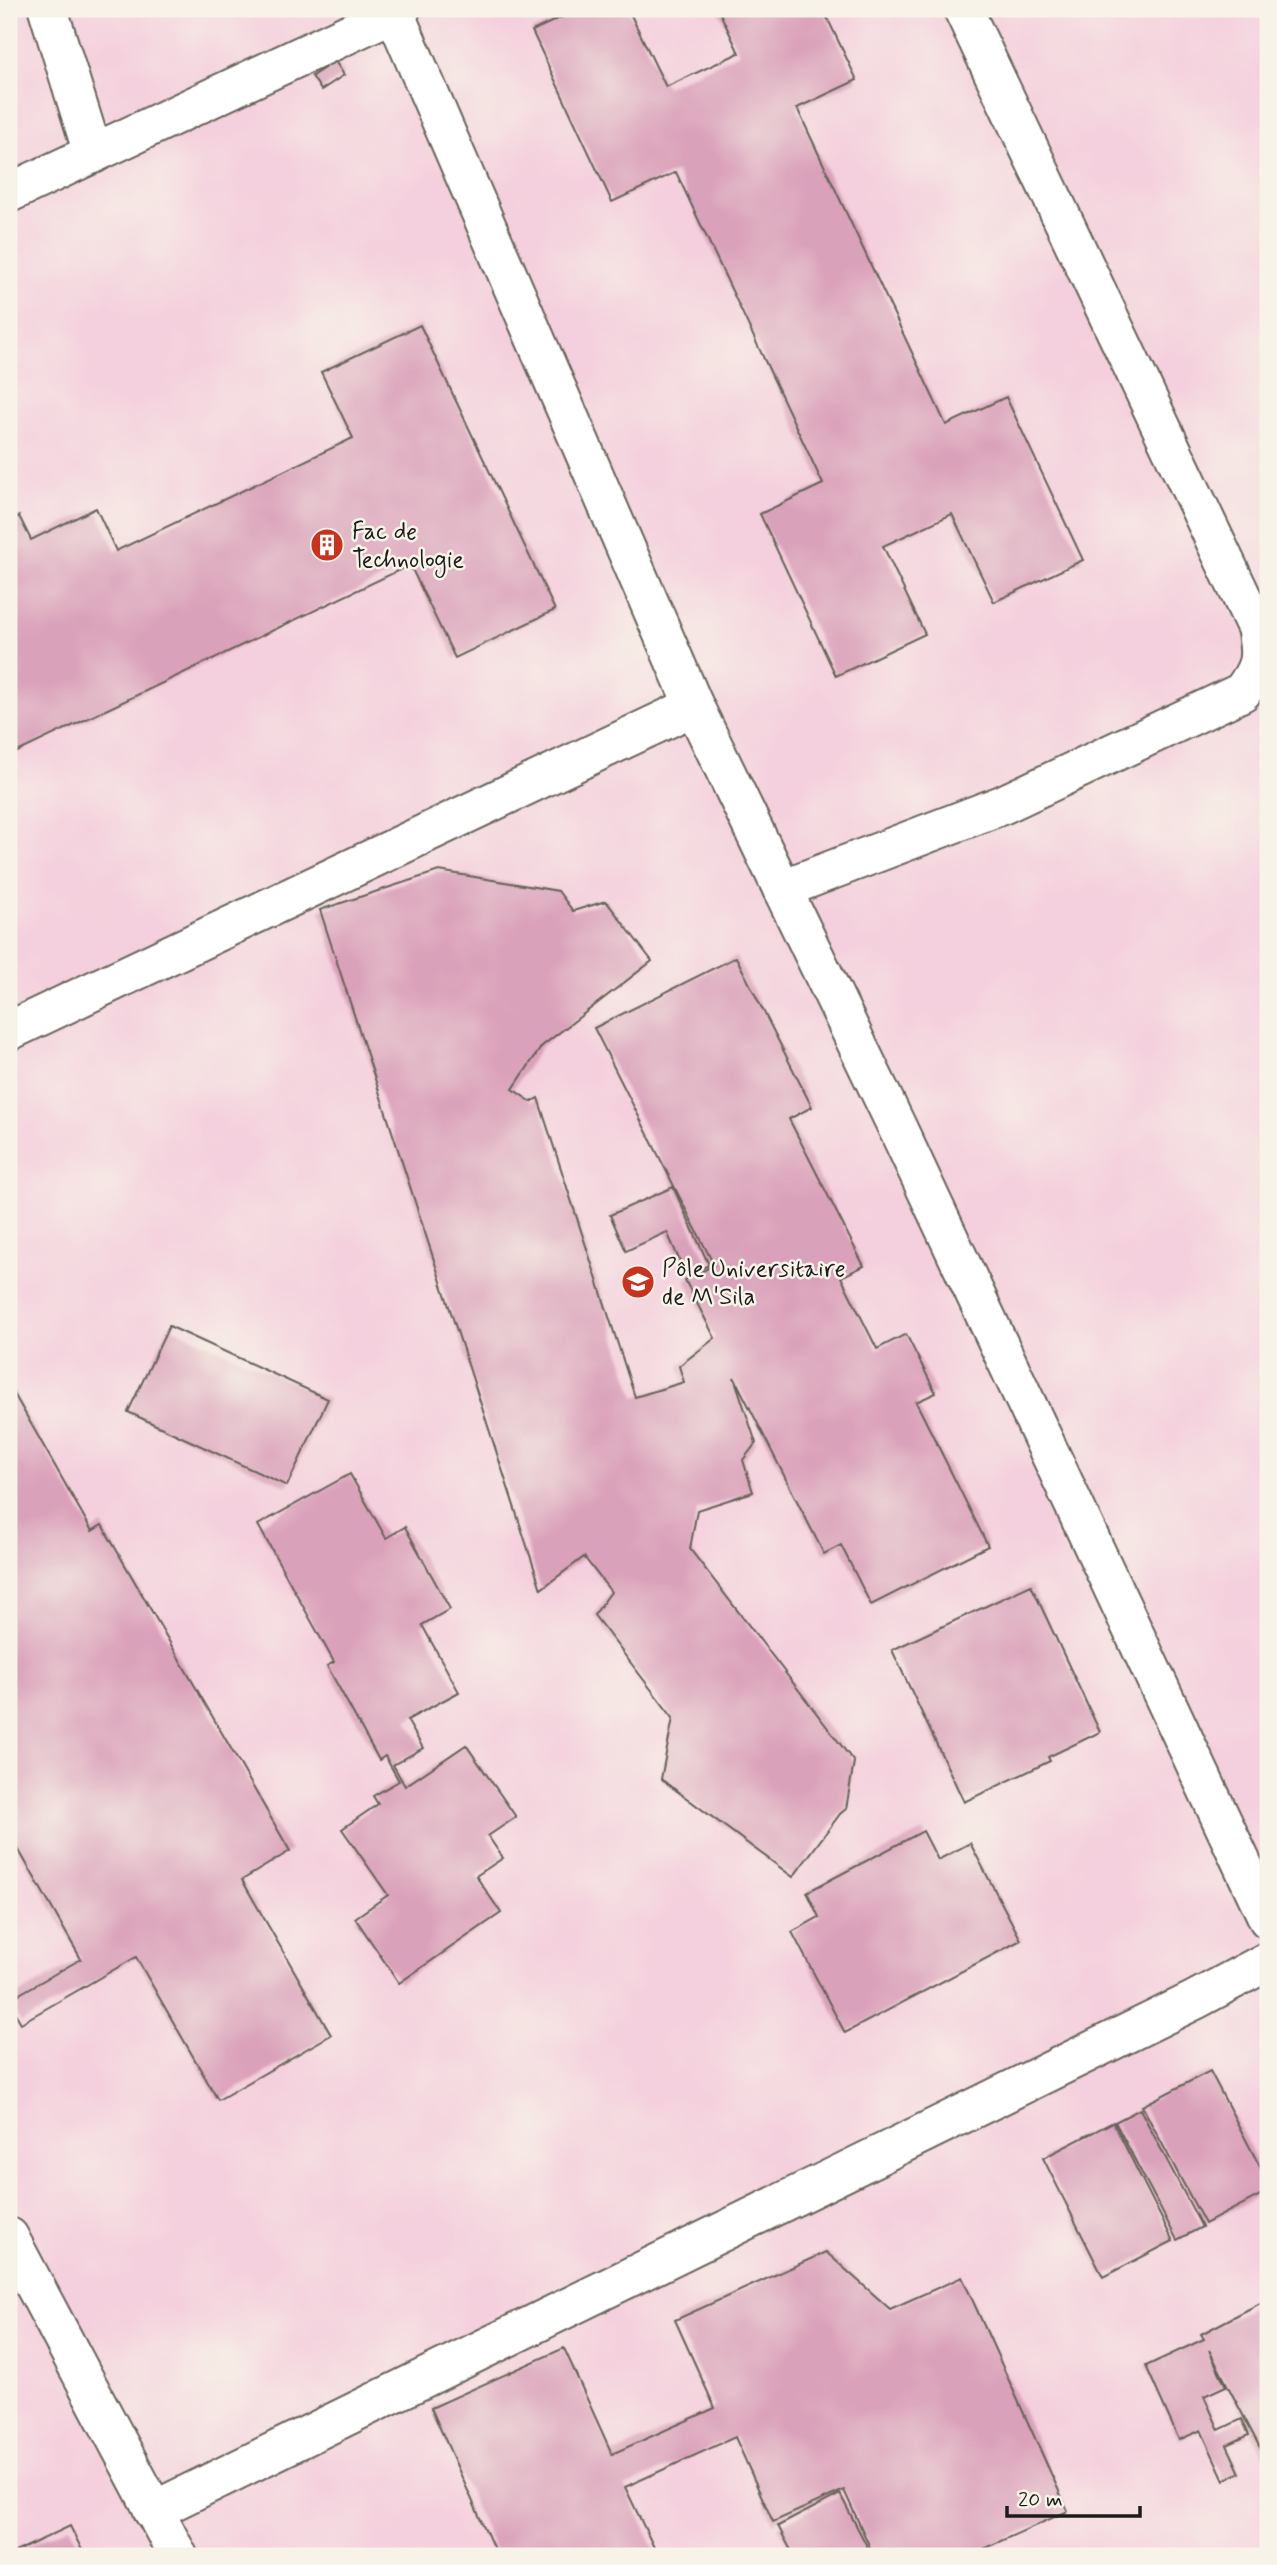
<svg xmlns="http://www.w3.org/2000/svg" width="1277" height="2565" font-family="Mynerve,sans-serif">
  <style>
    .built { fill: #f4cfdd }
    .building { fill: #daa1ba }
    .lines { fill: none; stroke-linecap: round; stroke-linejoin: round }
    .minor-casing { stroke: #656258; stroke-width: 42 }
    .minor { stroke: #fff; stroke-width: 38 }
    .labels { text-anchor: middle; stroke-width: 5; stroke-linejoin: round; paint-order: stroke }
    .poi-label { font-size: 24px; fill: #1c1c1c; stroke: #f7f3e8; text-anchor: start }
  </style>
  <rect width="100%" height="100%" fill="#f7f3e8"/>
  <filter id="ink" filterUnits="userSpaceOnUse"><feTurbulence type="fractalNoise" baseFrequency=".0143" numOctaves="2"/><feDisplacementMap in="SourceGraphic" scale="14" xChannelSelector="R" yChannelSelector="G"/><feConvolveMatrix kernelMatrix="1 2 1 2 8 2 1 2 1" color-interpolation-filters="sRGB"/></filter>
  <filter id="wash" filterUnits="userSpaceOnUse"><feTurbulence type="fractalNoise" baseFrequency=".00686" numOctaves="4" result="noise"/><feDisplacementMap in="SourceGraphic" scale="28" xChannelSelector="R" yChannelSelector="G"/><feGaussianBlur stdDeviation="1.57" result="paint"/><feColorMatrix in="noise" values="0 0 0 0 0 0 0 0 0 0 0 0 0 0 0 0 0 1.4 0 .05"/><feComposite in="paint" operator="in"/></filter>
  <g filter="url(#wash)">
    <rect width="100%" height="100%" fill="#ede5c8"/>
    <rect class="built" x="9" y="9" width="1259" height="2547"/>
    <g id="blocks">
      <g class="building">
        <path d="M579,9H628L666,87L739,53L718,9H823L857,80L797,108L946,425L1006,397L1083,560L994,602L952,514L883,546L925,634L836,676L760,514L823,484L676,172L612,202L532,31Z"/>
        <path d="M335,61L344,75L321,90L312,76Z"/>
        <path d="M420,325L555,610L455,658L410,565L9,756V521L19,516L31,540L96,508L116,551L353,438L321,372Z"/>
        <path d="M439,871L558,891L573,911L606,901L652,961L542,1046L513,1089L531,1102L538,1098L635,1397L684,1382L679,1366L715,1338L685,1280L714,1265L594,1028L736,957L812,1107L789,1119L864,1266L841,1277L877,1349L906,1334L936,1393L916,1402L988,1546L871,1605L841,1545L824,1554L734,1377L756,1443L743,1460L753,1492L697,1510L690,1549L854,1762L846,1809L840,1814L793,1877L661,1779L673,1718L594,1615L611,1592L584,1557L541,1589L320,910Z"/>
        <path d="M673,1187L709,1265L686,1275L667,1232L626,1251L610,1215Z"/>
        <path d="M169,1326L328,1399L287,1486L128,1412Z"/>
        <path d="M9,1385L92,1531L102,1525L290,1851L242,1880L331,2035L218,2100L136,1957L21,2023L9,2003V2000L81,1959L9,1833Z"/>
        <path d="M350,1474L386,1538L405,1527L450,1609L422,1625L459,1692L407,1720L423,1748L393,1765L405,1786L466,1745L516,1817L488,1836L503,1858L476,1876L501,1913L399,1983L355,1918L388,1895L342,1829L378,1804L373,1796L399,1781L385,1756L379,1760L327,1666L334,1662L258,1525Z"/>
        <path d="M1031,1585L1100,1732L1048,1757L1050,1761L964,1802L892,1650Z"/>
        <path d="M923,1831L938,1860L970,1843L1021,1940L845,2033L792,1932L819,1917L807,1892Z"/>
        <path d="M1210,2071L1268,2182V2191L1205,2224L1142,2106Z"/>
        <path d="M1140,2109L1202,2227L1177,2240L1115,2122Z"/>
        <path d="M1113,2122L1173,2241L1103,2277L1043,2158Z"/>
        <path d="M826,2252L890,2309L962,2277L1068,2511L985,2548L990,2556H874L844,2490L773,2522L735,2437L625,2487L658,2556H497L431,2408L564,2348L612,2454L715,2408L675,2320Z"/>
        <path d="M1268,2299V2463L1209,2350L1226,2386L1204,2396L1219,2430L1242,2419L1249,2435L1227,2445L1240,2473L1224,2480L1201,2430L1179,2440L1146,2366L1204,2339L1201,2334Z"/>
        <path d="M840,2494L872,2556H794L778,2526Z"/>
        <path d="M70,2526L85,2556H9V2555Z"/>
      </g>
    </g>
  </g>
  <g filter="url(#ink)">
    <use href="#blocks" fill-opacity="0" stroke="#656258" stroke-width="2"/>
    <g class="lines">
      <defs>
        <g id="minor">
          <path d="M48,9L93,154"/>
          <path d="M394,12L694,706L896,1125L1268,1919"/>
          <path d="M9,193L401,9"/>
          <path d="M782,889L1002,805L1242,692C1261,666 1262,658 1256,627L963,9"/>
          <path d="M9,1031L694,706"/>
          <path d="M9,2237L178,2556"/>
          <path d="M153,2511L1195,2000L1268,1961"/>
        </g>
      </defs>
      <use href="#minor" class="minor-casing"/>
      <use href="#minor" class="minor"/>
    </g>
  </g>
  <defs>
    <symbol id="building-disc" viewBox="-11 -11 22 22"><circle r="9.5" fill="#c8321e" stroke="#f7f3e8"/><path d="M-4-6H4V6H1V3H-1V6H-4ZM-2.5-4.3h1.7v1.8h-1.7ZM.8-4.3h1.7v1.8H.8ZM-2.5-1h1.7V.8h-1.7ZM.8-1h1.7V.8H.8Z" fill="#fff"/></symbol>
    <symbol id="university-disc" viewBox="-11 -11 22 22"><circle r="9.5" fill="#c8321e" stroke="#f7f3e8"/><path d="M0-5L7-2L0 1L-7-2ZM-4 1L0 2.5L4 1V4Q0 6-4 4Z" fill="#fff"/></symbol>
  </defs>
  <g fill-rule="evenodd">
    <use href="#building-disc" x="308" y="526" width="38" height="38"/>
    <use href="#university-disc" x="619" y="1263" width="38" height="38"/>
  </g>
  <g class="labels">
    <g class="poi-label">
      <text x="352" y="539">Fac de<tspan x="352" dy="28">Technologie</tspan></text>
      <text x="662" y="1276">Pôle Universitaire<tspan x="662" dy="28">de M'Sila</tspan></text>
    </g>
  </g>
  <rect width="1277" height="2565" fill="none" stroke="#f7f3e8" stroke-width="35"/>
  <path d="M1007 2506v10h133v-10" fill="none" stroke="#1c1c1c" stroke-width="3.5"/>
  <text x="1018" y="2506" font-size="21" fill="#1c1c1c" stroke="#f7f3e8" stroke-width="5" paint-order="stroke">20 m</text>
</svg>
